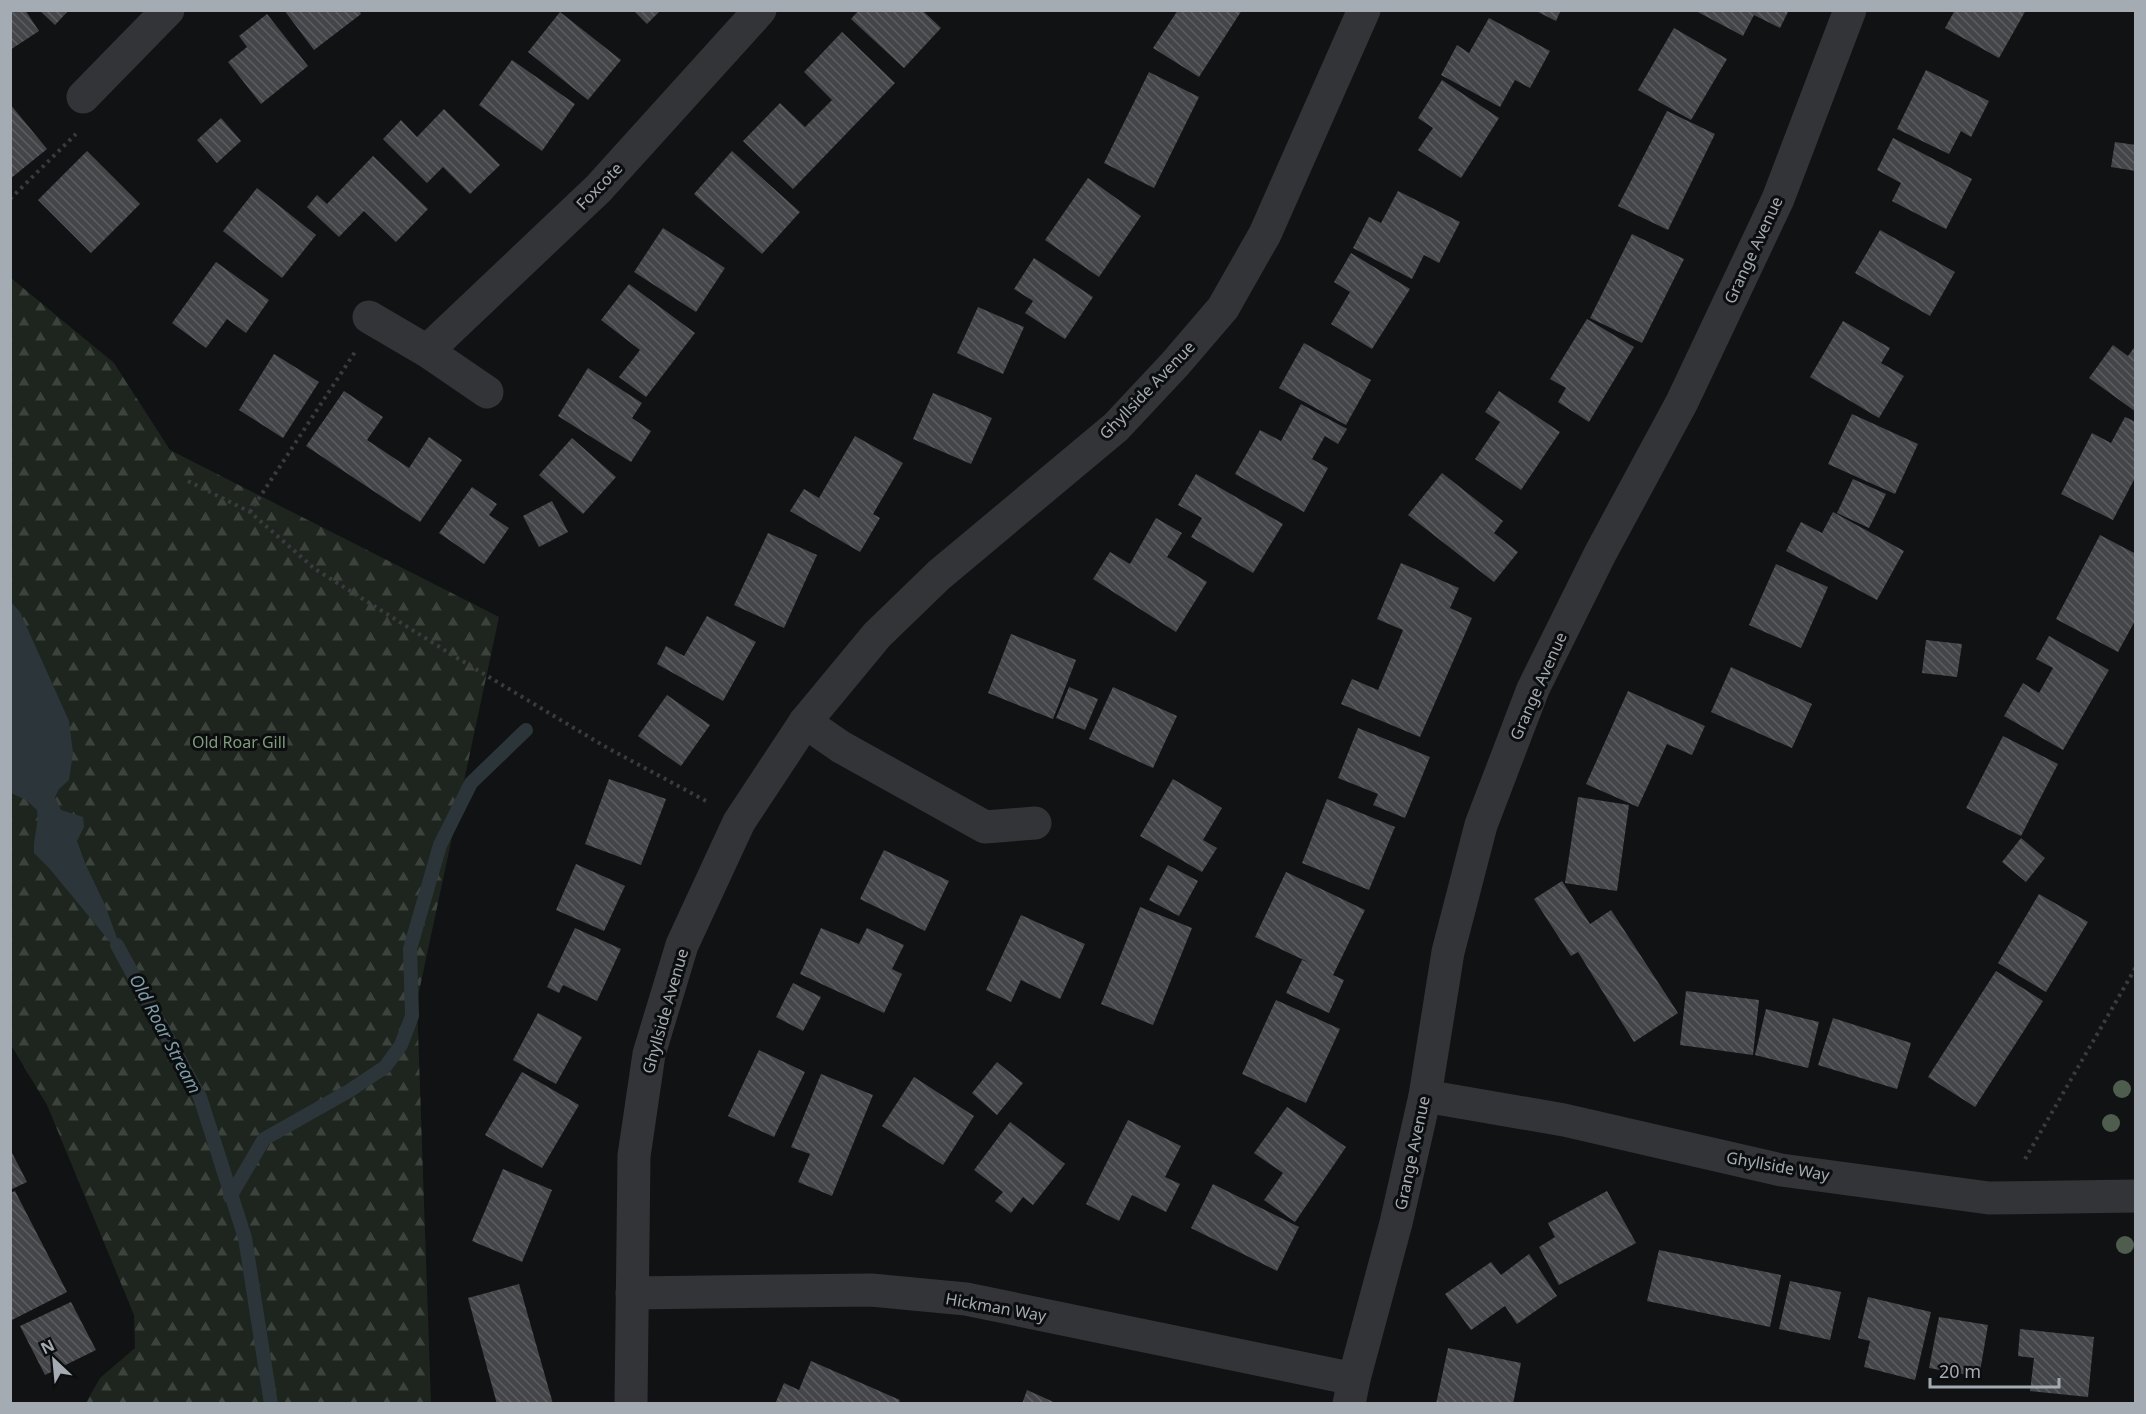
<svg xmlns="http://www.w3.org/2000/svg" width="2146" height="1414" font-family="'Noto Sans',sans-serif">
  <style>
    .forest { fill: url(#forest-firs) }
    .water { fill: #2c363a }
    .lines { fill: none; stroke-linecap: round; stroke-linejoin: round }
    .stream { stroke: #2c363a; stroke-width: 14 }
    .building { fill: url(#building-back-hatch) }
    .path { stroke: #393b3e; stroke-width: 4; stroke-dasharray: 3 4.5; stroke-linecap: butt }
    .minor { stroke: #333437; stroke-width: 33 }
    .tree { fill: #4e5d4d }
    .labels { text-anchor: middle; stroke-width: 6; stroke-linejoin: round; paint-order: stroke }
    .street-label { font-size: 16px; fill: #a4abb2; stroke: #0c0d0e }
    .park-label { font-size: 16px; fill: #809b7d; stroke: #0c0d0e }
    .water-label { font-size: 18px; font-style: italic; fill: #7e9daa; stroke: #0c0d0e }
  </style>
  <defs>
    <pattern id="forest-firs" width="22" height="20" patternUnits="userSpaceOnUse" patternTransform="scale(1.5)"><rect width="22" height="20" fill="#1e251e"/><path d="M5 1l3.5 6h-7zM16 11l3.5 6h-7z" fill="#3c423c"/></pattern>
    <pattern id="building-back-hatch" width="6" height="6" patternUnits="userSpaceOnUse" patternTransform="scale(1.5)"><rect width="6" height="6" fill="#434548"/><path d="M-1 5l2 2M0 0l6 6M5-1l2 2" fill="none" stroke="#5b5d60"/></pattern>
  </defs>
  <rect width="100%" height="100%" fill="#111213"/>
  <path class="forest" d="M11,278L114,363L170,450L499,617L417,1001L431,1403H86L100,1378L135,1348L134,1315L47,1105L11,1045Z"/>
  <path class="water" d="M10,601L20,612L69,721L73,753L69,780L59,789L55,797L61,810L83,817L84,827L77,841L85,863L105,905L125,960L49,868L34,853C33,838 39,825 37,810L26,800L11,793Z"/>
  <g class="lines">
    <g class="stream">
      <path d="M117,945L200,1097L245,1238L271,1404"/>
      <path d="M230,1197L264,1139L349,1091L385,1067L401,1045L412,1016L410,949L440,845L471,783L526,730"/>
    </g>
  </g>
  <g class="building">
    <path d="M10,10H25L39,31L10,50Z"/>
    <path d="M39,10H69L55,25Z"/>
    <path d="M284,10H359L361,14L314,50Z"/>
    <path d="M633,10H661L647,24Z"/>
    <path d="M859,10H922L941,28L904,68L851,19Z"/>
    <path d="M1178,10H1242L1199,77L1153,48Z"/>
    <path d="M1534,10H1561L1556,21Z"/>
    <path d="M1694,10H1789L1780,28L1754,15L1743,36Z"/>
    <path d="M1955,10H2026L1999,58L1945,28Z"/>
    <path d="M560,12L621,60L588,100L528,52Z"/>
    <path d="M267,14L308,66L261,104L228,62L247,47L239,36Z"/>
    <path d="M1489,18L1550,51L1530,88L1515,80L1500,107L1441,75L1457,45L1469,53Z"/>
    <path d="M1674,28L1727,59L1691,120L1638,90Z"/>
    <path d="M842,32L895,83L793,189L743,141L780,103L805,127L832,100L804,72Z"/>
    <path d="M512,60L575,104L542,151L479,105Z"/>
    <path d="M1926,70L1989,101L1971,137L1961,131L1949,154L1897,129Z"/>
    <path d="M1149,72L1199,97L1154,188L1104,163Z"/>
    <path d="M1442,80L1499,118L1461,178L1418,150L1433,128L1418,118Z"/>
    <path d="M10,104L47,149L10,179Z"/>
    <path d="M444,109L500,165L470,194L443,167L427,183L383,139L401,120L417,137Z"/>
    <path d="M1667,111L1715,134L1668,230L1618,206Z"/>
    <path d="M221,118L241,141L217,163L197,140Z"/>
    <path d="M1893,138L1972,179L1946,229L1892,201L1901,183L1877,170Z"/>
    <path d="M2115,142L2136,145V171L2111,167Z"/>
    <path d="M87,151L140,204L91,253L38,200Z"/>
    <path d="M732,151L800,212L762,254L694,194Z"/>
    <path d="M373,156L428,209L396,242L364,211L339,237L307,207L317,195L327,204Z"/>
    <path d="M1088,178L1141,216L1099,277L1045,240Z"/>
    <path d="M257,188L316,235L282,278L223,231Z"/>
    <path d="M1398,191L1460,222L1439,263L1424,255L1412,279L1353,248L1369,217L1381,223Z"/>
    <path d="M663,228L725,268L696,312L634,272Z"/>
    <path d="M1880,230L1955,272L1930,316L1855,273Z"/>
    <path d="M1632,234L1684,259L1642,343L1590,318Z"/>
    <path d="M1351,253L1410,289L1372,349L1331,324L1350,292L1334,282Z"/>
    <path d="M1034,258L1093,297L1065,339L1025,313L1033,301L1014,289Z"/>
    <path d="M216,262L269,300L246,333L227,319L206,348L172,323Z"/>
    <path d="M629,284L695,333L646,397L619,377L640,350L601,320Z"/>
    <path d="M978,307L1024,327L1003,374L957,353Z"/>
    <path d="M1587,319L1634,347L1589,422L1558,402L1566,388L1550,379Z"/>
    <path d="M1843,321L1890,348L1881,363L1904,376L1879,418L1810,377Z"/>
    <path d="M1304,343L1371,380L1346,425L1279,388Z"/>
    <path d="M2113,345L2128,356L2136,345V412L2089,378Z"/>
    <path d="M274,354L319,382L283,438L239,410Z"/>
    <path d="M588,368L642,403L632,418L651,431L631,462L558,416Z"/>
    <path d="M344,391L383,417L367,440L409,468L429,437L462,460L420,522L306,446Z"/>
    <path d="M1499,391L1560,432L1521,490L1475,459L1500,422L1485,412Z"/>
    <path d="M933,393L992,418L971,464L913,439Z"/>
    <path d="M1301,404L1347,429L1338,444L1325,436L1312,459L1328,468L1304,512L1235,474L1260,430L1281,441Z"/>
    <path d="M1852,414L1918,444L1895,494L1828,464Z"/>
    <path d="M2125,417L2136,422V476L2113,520L2061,494L2092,433L2111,443Z"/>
    <path d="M855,436L903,463L873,514L880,518L860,552L790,511L804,489L819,498Z"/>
    <path d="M572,438L616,477L583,514L539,475Z"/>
    <path d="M1442,473L1503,521L1494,533L1518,552L1494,582L1408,515Z"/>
    <path d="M1196,474L1283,524L1253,573L1191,537L1202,518L1178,505Z"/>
    <path d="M1853,479L1886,494L1869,528L1837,513Z"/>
    <path d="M472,487L497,504L489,515L509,528L484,564L439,533Z"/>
    <path d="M552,501L568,532L539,547L523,516Z"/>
    <path d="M1833,512L1904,551L1877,600L1786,551L1801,522L1822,533Z"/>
    <path d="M1156,518L1182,533L1167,557L1207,582L1176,632L1093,579L1110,552L1130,564Z"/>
    <path d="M768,533L817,555L784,628L734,605Z"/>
    <path d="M2100,535L2136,554V619L2118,652L2056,619Z"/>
    <path d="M1401,563L1459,588L1450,608L1472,618L1420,737L1341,704L1352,679L1378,690L1403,630L1377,619Z"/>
    <path d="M1776,564L1828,587L1801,648L1749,625Z"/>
    <path d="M707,616L756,642L723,701L657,664L666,646L684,656Z"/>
    <path d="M1011,634L1076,660L1053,719L988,693Z"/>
    <path d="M2049,636L2109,670L2063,750L2004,716L2023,683L2039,693L2053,668L2036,659Z"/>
    <path d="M1926,640L1962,644L1957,677L1922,673Z"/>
    <path d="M1731,667L1812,704L1792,748L1711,712Z"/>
    <path d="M1069,687L1098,699L1085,730L1056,718Z"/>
    <path d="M1113,687L1177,716L1153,768L1089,739Z"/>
    <path d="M1628,691L1705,726L1692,755L1667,744L1638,807L1586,784Z"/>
    <path d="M667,695L710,725L681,766L638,736Z"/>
    <path d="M1358,728L1430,757L1405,818L1373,805L1378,794L1338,778Z"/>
    <path d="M2003,736L2058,764L2021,836L1966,808Z"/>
    <path d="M609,779L666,799L641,865L585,844Z"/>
    <path d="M1173,779L1222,808L1203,840L1217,848L1202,872L1140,836Z"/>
    <path d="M1578,797L1629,805L1617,891L1565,883Z"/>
    <path d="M1327,799L1395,827L1369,890L1302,863Z"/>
    <path d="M2021,838L2045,858L2026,882L2002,862Z"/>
    <path d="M884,850L949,881L925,931L860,899Z"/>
    <path d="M576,864L625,886L604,931L556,910Z"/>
    <path d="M1168,865L1198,881L1179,916L1149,900Z"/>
    <path d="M1286,872L1365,910L1333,975L1344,980L1329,1013L1286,993L1302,960L1310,963L1255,937Z"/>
    <path d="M1562,881L1590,924L1611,910L1678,1013L1634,1042L1578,952L1571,956L1534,899Z"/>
    <path d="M2039,894L2088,922L2046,992L1998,963Z"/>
    <path d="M1140,907L1192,928L1153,1025L1101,1004Z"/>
    <path d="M1021,915L1085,944L1060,999L1021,980L1011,1002L986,990Z"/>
    <path d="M575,928L621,949L597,1001L563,985L559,993L547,987Z"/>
    <path d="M821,928L859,944L867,928L904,945L892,969L902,974L884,1013L800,974Z"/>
    <path d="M1996,971L2043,1001L1975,1107L1928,1077Z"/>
    <path d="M793,983L821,997L803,1031L776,1017Z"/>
    <path d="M1686,991L1759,1000L1753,1055L1680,1045Z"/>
    <path d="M1276,1000L1340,1029L1306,1103L1242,1074Z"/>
    <path d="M1766,1009L1819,1022L1808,1068L1755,1055Z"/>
    <path d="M538,1013L582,1037L556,1084L513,1060Z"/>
    <path d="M1833,1018L1911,1043L1897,1089L1818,1065Z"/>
    <path d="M759,1050L805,1072L774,1137L728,1116Z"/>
    <path d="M997,1062L1023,1083L997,1115L972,1093Z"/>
    <path d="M522,1072L579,1105L542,1168L485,1135Z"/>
    <path d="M821,1074L873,1095L832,1196L798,1182L810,1154L791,1147Z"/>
    <path d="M914,1077L974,1116L943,1165L882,1126Z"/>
    <path d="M1287,1107L1346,1147L1295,1222L1264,1200L1283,1173L1254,1153Z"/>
    <path d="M1128,1120L1181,1146L1165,1177L1180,1184L1166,1212L1132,1195L1119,1221L1086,1204Z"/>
    <path d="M1010,1122L1065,1164L1033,1205L1023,1197L1011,1213L995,1201L1003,1192L974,1170Z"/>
    <path d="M10,1149L27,1182L10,1190Z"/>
    <path d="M503,1169L552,1190L522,1262L472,1241Z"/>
    <path d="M1213,1184L1299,1227L1277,1271L1191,1228Z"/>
    <path d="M15,1191L67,1292L10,1321V1193Z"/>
    <path d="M1607,1191L1636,1243L1559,1285L1539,1247L1555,1237L1548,1223Z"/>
    <path d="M1659,1250L1781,1275L1770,1327L1647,1301Z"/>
    <path d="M1529,1254L1557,1296L1517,1324L1505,1306L1471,1330L1445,1294L1491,1262L1501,1275Z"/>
    <path d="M1790,1281L1841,1292L1830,1340L1779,1329Z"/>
    <path d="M519,1284L553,1404H497L468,1298Z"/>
    <path d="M1868,1297L1931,1312L1915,1380L1864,1367L1870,1341L1858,1338Z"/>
    <path d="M71,1302L96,1350L45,1375L20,1326Z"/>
    <path d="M1939,1317L1988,1325L1979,1377L1929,1368Z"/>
    <path d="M2020,1329L2094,1337L2088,1397L2030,1391L2034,1358L2018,1356Z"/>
    <path d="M1448,1348L1521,1363L1513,1404H1436Z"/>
    <path d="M811,1361L900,1400L898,1404H775L784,1383L799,1390Z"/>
    <path d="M1027,1390L1058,1404H1022Z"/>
  </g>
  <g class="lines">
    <g class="path">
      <path d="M10,199L76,134"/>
      <path d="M188,481L250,512L315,569L454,656L604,746L706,801"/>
      <path d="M250,512L355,352"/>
      <path d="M2025,1159L2136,967"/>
    </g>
    <g class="minor">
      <path d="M83,97L168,10"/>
      <path d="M369,317L427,351L487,392"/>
      <path d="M427,351L598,189L760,10"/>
      <path d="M805,722L841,747L985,827L1035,823"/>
      <path d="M1425,1096L1564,1120L1781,1170L1989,1198L2136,1196"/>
      <path d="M632,1293L871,1290L966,1299L1354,1379"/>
      <path d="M631,1404L634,1156L649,1054L682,945L739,822L805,722L877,635L939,575L1116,427L1175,364L1223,308L1265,234L1364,10"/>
      <path d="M1349,1404L1354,1379L1396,1223L1425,1096L1448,952L1481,825L1533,689L1600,554L1682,402L1778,199L1850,10"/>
    </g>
  </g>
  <g class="tree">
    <circle cx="2122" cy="1089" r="9"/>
    <circle cx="2111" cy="1123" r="9"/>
    <circle cx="2125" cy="1245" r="9"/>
  </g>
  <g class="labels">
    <g class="street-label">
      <text transform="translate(599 186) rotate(-46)" y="6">Foxcote</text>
      <text transform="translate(1753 250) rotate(-65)" y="6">Grange Avenue</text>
      <text transform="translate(1147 390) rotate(-46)" y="6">Ghyllside Avenue</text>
      <text transform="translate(1538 686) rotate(-66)" y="6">Grange Avenue</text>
      <text transform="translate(665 1011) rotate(-74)" y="6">Ghyllside Avenue</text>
      <text transform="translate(1412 1153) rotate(-78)" y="6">Grange Avenue</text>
      <text transform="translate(1778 1166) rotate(10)" y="6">Ghyllside Way</text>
      <text transform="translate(996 1307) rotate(10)" y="6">Hickman Way</text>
    </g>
    <g class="park-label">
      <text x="239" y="748">Old Roar Gill</text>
    </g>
    <g class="water-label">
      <text transform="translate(165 1034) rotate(62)" y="6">Old Roar Stream</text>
    </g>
  </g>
  <rect width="2146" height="1414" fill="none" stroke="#a4abb2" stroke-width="24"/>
  <g transform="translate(54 1360) rotate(334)" stroke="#0c0d0e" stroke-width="4.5" paint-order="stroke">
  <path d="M0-4.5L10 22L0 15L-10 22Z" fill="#a4abb2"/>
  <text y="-9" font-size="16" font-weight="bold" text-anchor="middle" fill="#a4abb2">N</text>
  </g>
  <path d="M1930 1378v9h129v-9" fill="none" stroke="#a4abb2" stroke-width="3"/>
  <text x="1939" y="1378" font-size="18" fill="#a4abb2" stroke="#0c0d0e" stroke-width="4.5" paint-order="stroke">20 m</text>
</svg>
